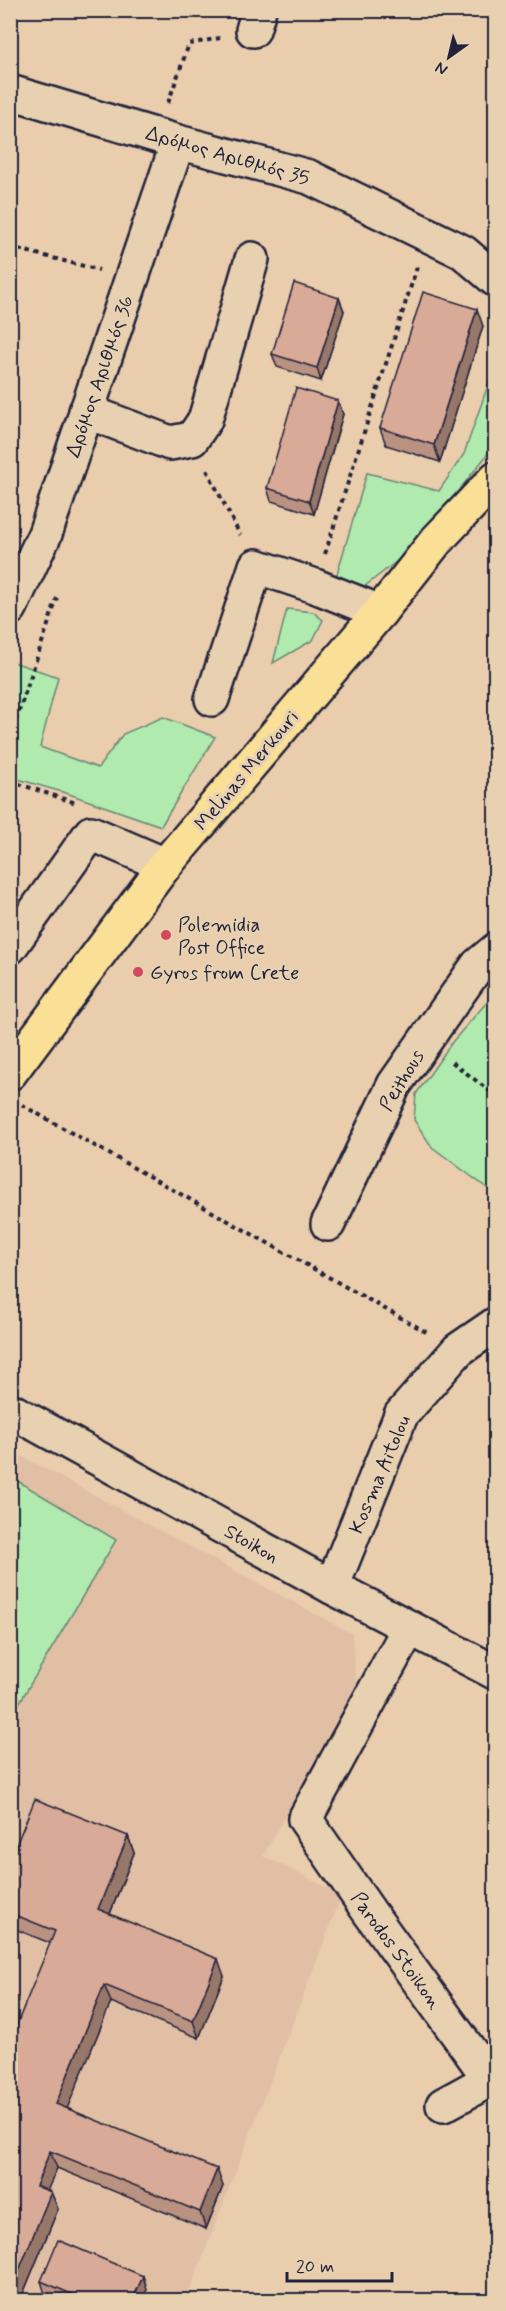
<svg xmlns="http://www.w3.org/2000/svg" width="506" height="2311" font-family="Mynerve,sans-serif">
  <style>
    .built { fill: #e0bfa4 }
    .green { fill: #b0eaae; stroke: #698674; stroke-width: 1.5 }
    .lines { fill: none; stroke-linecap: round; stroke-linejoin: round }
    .minor-casing { stroke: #22223b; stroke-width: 38 }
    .major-casing { stroke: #22223b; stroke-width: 38 }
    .path { stroke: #22223b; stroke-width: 4; stroke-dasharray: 4.5 4.5; stroke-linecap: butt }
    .minor { stroke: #e7d1b0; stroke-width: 33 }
    .major { stroke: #fadf96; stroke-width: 33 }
    .wall { fill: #ba9282; stroke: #22223b; stroke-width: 1.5 }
    .shaded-wall { fill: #97776a; stroke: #22223b; stroke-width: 1.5 }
    .building { fill: #d8aa97; stroke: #22223b; stroke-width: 1.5 }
    .poi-dot { fill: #d1495b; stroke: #e7d1b0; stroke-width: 2 }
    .labels { text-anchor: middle; stroke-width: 6; stroke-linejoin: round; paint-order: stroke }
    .street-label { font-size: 20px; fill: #22223b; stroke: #e7d1b0 }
    .poi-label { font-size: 20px; fill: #22223b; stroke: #e7d1b0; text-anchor: start }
  </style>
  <rect width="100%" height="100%" fill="#e9cdad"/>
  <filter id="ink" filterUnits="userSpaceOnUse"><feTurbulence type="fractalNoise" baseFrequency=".0167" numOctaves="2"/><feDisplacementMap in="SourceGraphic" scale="12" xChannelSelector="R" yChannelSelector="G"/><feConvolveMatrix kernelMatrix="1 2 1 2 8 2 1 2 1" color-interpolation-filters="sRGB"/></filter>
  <g filter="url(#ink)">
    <path class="built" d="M10,1450L352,1634L356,1689L263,1856L342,1895L186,2300H11Z"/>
    <g class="green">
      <path d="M495,365V445L411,550L365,586L336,577L367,473L439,491L464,454Z"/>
      <path d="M287,609L313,612L323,620L313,640L273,663Z"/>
      <path d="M10,661L58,677L40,747L98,768L123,734L163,717L215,737L161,826L69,794L11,777Z"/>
      <path d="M495,993V1194L432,1147L414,1120L416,1094L453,1041Z"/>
      <path d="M11,1477L116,1540L11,1717Z"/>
    </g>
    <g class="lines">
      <defs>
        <g id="minor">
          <path d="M253,30L259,10"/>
          <path d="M10,92L178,142L309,177L463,252L496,280"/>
          <path d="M86,411L170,443L192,439L205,420L252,259"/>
          <path d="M10,608L45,534L178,142"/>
          <path d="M212,699L256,566L315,586L380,612"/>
          <path d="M10,947L91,833L165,865"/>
          <path d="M328,1224L394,1085L478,965L496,950"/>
          <path d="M10,1410L332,1587L496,1673"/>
          <path d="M332,1587L401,1415L458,1350L496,1324"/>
          <path d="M409,1628L305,1819L370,1913L490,2079"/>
          <path d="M443,2105L496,2076"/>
        </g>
        <path id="major" d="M10,1073L165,865L380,612L436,541L496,478"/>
      </defs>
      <use href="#minor" class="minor-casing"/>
      <use href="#major" class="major-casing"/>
      <g class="path">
        <path d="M168,103L189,44L220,38"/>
        <path d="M10,247L99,270"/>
        <path d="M207,470L240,535"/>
        <path d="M325,554L417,267"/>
        <path d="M10,738L57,598"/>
        <path d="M10,781L76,803"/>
        <path d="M452,1062L496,1096"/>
        <path d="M22,1105L428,1333"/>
      </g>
      <use href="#minor" class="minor"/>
      <use href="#major" class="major"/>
    </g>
    <g class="wall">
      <path d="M339,298L344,311L321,381L277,367L272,354Z"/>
      <path d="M483,326L440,462L386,445L380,428Z"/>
      <path d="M338,401L343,414L314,514L271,501L267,488Z"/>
      <path d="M128,1836L134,1853L110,1914L224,1976L199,2038L111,2002L67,2108L223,2186L206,2229L57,2168L47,2190L51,2192L58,2209L20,2301H10L50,1943L10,1927V1860Z"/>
      <path d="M143,2276L147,2289L143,2301H62L45,2294L41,2281Z"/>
    </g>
    <g class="shaded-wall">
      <path d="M339,298L344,311L321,381L317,368Z"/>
      <path d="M477,309L483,326L440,462L434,445Z"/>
      <path d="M338,401L343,414L314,514L309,501Z"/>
      <path d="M128,1836L134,1853L105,1926L98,1909Z"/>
      <path d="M218,1959L224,1976L199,2038L193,2021Z"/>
      <path d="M104,1985L111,2002L62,2121L56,2104Z"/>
      <path d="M50,2151L57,2168L42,2203L36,2186Z"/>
      <path d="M217,2169L223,2186L206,2229L200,2212Z"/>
      <path d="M51,2192L58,2209L20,2301H10V2292Z"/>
      <path d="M143,2276L147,2289L143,2301H132Z"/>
    </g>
    <g class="building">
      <path d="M294,283L339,298L317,368L272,354Z"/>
      <path d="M423,292L477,309L434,445L380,428Z"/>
      <path d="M296,388L338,401L309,501L267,488Z"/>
      <path d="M35,1799L128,1836L98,1909L218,1959L193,2021L104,1985L56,2104L217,2169L200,2212L50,2151L36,2186L51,2192L10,2292V2041L55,1931L10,1913V1860Z"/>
      <path d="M58,2240L143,2276L132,2301H88L41,2281Z"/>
    </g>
  </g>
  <g class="poi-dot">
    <circle cx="166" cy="935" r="6"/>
    <circle cx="138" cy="972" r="6"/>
  </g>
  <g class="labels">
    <g class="street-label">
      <text transform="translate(228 155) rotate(16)" y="7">Δρόμος Αριθμός 35</text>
      <text transform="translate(99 376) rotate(-71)" y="7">Δρόμος Αριθμός 36</text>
      <text transform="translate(246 770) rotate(-50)" y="7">Melinas Merkouri</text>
      <text transform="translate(401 1080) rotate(-59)" y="7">Peithous</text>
      <text transform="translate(379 1474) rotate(-67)" y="7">Kosma Aitolou</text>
      <text transform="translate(252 1543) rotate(29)" y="7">Stoikon</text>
      <text transform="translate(397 1950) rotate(54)" y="7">Parodos Stoikon</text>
    </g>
    <g class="poi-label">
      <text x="178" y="931">Polemidia<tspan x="178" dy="23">Post Office</tspan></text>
      <text x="150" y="979">Gyros from Crete</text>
    </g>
  </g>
  <rect width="506" height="2311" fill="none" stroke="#e7d1b0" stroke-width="36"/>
  <rect x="18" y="18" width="470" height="2275" fill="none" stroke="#22223b" stroke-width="2" filter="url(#ink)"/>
  <g transform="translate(449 57) rotate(214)" stroke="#e7d1b0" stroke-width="4.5" paint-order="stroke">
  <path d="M0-4.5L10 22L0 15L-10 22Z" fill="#22223b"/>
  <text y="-9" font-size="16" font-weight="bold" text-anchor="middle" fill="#22223b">N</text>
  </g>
  <path d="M287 2272v9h105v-9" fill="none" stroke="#22223b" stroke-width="3"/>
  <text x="296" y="2272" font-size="18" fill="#22223b" stroke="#e7d1b0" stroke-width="4.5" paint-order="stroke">20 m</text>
</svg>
